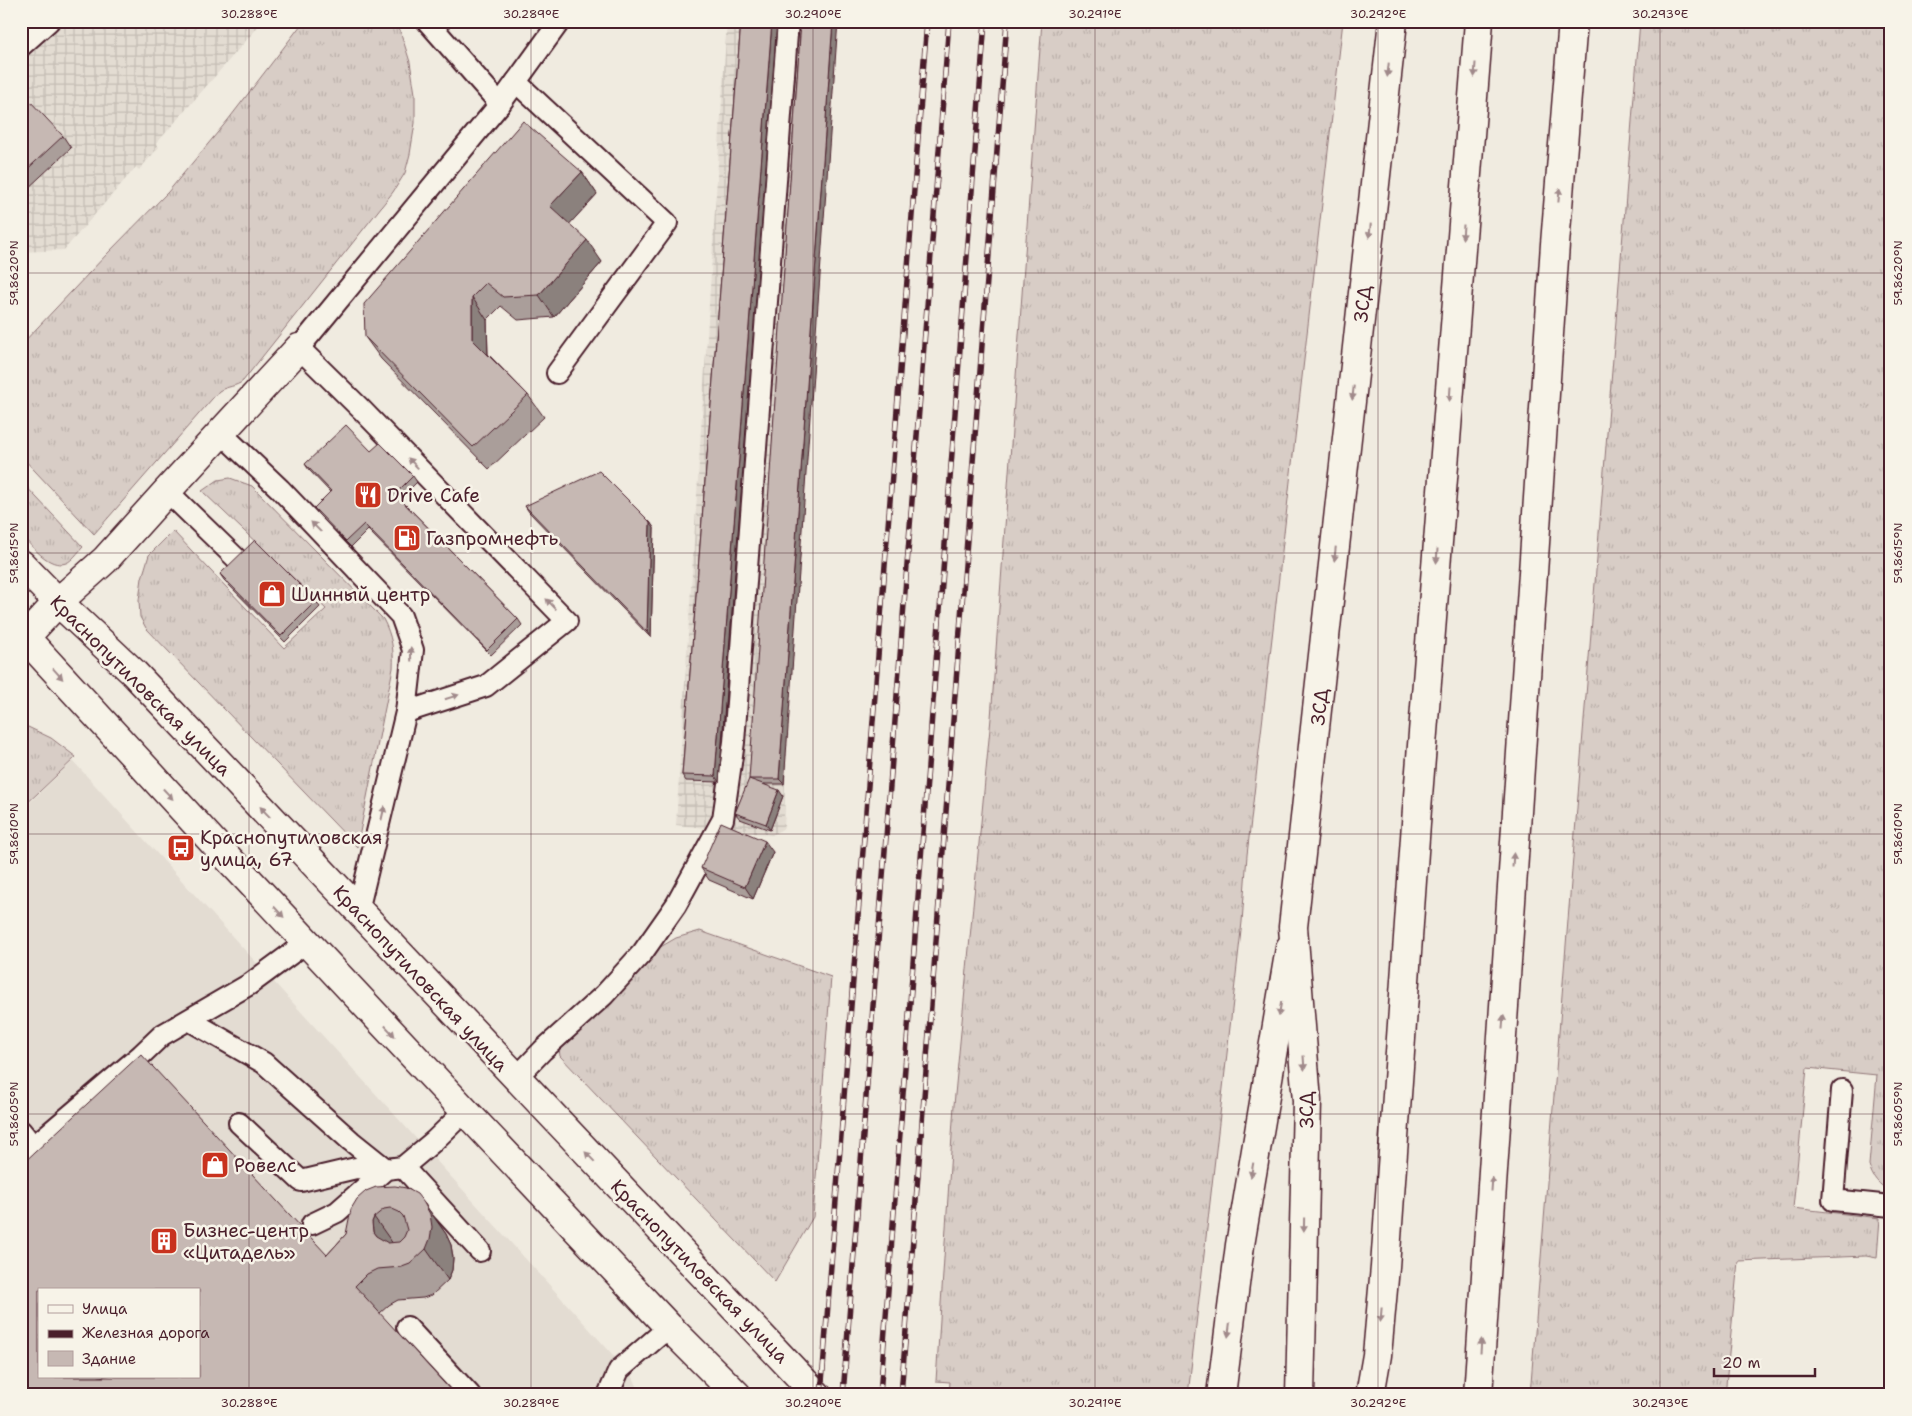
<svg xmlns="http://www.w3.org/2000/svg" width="1912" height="1416" font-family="'Shantell Sans',sans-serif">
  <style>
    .built { fill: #e3dcd2; fill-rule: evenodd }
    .industrial { fill: url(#industrial-grid) }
    .grass { fill: url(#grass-tufts); stroke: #917678 }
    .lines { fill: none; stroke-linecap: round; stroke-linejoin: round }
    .lane-casing { stroke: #4a1f2b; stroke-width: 24 }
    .street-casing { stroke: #4a1f2b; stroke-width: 31 }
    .secondary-casing { stroke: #4a1f2b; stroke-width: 31 }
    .highway-casing { stroke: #4a1f2b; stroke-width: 31 }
    .lane { stroke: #f7f3e8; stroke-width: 20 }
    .street { stroke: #f7f3e8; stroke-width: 28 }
    .secondary { stroke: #f7f3e8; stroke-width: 28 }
    .highway { stroke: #f7f3e8; stroke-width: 28 }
    .rail-casing { stroke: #4a1f2b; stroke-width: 5.5 }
    .rail { stroke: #f7f3e8; stroke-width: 4; stroke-dasharray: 11; stroke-linecap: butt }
    .wall { fill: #aa9e9a; stroke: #4a1f2b }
    .shaded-wall { fill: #8b817d; stroke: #4a1f2b }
    .building { fill: #c6b8b3; stroke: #4a1f2b; fill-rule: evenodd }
    .oneway { fill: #a0898a }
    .ticks { fill: none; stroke: #4a1f2b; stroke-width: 1; stroke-opacity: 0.45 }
    .labels { text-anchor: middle; stroke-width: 5; stroke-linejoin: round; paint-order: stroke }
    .street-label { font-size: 19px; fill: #4a1f2b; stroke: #f7f3e8 }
    .poi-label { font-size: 19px; fill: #4a1f2b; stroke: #f7f3e8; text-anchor: start }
    .neatline { fill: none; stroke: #4a1f2b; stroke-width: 2 }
    .ticks-label { font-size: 12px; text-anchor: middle; fill: #4a1f2b }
  </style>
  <defs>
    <pattern id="industrial-grid" width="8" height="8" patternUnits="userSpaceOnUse" patternTransform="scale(1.25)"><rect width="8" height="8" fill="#e3dcd2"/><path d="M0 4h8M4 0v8" fill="none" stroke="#c4bcb4"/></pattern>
    <pattern id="grass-tufts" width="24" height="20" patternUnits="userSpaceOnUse" patternTransform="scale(1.25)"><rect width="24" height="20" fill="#d8cdc6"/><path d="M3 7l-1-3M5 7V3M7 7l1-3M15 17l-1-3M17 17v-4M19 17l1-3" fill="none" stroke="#bbb0aa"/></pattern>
  </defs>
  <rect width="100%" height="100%" fill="#f0ebe0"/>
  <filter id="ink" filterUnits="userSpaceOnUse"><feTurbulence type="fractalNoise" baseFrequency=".02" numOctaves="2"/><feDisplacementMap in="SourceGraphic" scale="10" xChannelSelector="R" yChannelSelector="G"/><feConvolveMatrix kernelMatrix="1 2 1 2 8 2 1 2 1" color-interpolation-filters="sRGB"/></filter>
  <g filter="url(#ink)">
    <path class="built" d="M73,761L633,1377L641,1395H21V811ZM39,1290H199V1377H39Z"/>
    <g class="industrial">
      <path d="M21,21H263L156,144L159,147L139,170L136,167L64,250L21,252Z"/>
      <path d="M727,21H837L785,785L784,828L772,835L676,825Z"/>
    </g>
    <g class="grass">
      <path d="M304,21H397L410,62L415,94V123L410,154L405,173L393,192L243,381C236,387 227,386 219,391L94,534L21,456V345L107,254L168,192L228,120Z"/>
      <path d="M1042,21H1343L1247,855L1242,922L1188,1395H949L950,1382L936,1381L954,1105L991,718Z"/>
      <path d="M1640,21H1891V1191C1879,1186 1872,1177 1869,1165L1877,1075L1807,1068L1793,1208L1880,1218L1877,1258L1866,1256L1738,1261L1725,1395H1530Z"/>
      <path d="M230,478L252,486L383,619C392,636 394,650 393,668L357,847L146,628L140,617L139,600L142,578L149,555L173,531L284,648L326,609L202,491L218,480Z"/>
      <path d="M21,481L83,547C78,552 72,561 66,563C49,569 31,545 21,535Z"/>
      <path d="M28,727L51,738L76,757L21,809V729Z"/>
      <path d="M700,931L831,977L813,1217L775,1282L560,1056L559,1049L618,996L657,949L676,938Z"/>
    </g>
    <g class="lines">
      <defs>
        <g id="lane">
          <path d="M427,21L500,104"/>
          <path d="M21,46L49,21"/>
          <path d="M516,82L667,223L557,373"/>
          <path d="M221,433L280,489L401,616L413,650L406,712L358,911"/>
          <path d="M167,491L241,563"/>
          <path d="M406,712L486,686L567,621L362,410L299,348L500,104L560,21"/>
          <path d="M189,1020L264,1063L351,1141L386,1169"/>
          <path d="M516,1078L543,1050L604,995L643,952L676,905L723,819L734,742L788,21"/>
          <path d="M1842,1090L1833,1200L1891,1206"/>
          <path d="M239,1123L301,1181L356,1168L386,1169"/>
          <path d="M21,1131L33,1146"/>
          <path d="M21,1157L141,1055L162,1035L250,984L307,942"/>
          <path d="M403,1167L480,1251"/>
          <path d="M312,1224L337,1212L386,1169L403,1167L434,1141L465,1111"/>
          <path d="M407,1327L470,1395"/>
          <path d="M608,1395L619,1370L669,1327"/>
        </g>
        <path id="street" d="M58,602L105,560L167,491L299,348"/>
        <g id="secondary">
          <path d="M21,564L58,602L133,672L817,1395"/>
          <path d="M21,633L212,841L465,1111L669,1327L737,1395"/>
          <path d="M21,642L58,602"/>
          <path d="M1221,1395L1240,1245L1290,948"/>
          <path d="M1370,1395L1377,1355L1385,1267L1417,809L1479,21"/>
        </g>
        <g id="highway">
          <path d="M1300,1395L1307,1101L1293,927L1393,21"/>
          <path d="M1478,1395L1555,244L1573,21"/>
        </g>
      </defs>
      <use href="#lane" class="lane-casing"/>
      <use href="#street" class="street-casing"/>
      <use href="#secondary" class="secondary-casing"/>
      <use href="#highway" class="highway-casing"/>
      <use href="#lane" class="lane"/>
      <use href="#street" class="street"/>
      <use href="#secondary" class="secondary"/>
      <use href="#highway" class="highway"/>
      <defs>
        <g id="rail">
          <path d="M821,1395L927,21"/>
          <path d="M843,1395L949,21"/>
          <path d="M880,1395L985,21"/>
          <path d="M901,1395L1007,21"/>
        </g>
      </defs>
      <use href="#rail" class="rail-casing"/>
      <use href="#rail" class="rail"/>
    </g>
    <g class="wall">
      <path d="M741,21H777L719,782L686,781L682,775Z"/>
      <path d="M801,21L784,784H764L783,796L770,830L740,819L735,813L750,779Z"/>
      <path d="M21,105L63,136L71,148L25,191L21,187Z"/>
      <path d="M582,172L597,194L569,224L602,262L554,317L518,320L501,306L487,320L488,354L528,395L544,417L489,469L381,359L365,337Z"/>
      <path d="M371,451L413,476L417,482L400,499L518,619L522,625L491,655L368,530L351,547L318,514L314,508L330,492L309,470L305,464Z"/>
      <path d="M525,506L650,522L654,528L651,638L529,512Z"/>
      <path d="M220,574L316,601L320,607L285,642L224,580Z"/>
      <path d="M773,852L753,899L709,880L701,868Z"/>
      <path d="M376,1187L424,1203L446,1234L451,1245L453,1258L452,1270L448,1280L432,1295L423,1298L398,1300L389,1305L380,1313L21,1395L327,1255L346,1234Z"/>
    </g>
    <g class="shaded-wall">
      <path d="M772,21H777L719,782L715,776Z"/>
      <path d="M833,21H838L784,784L779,779Z"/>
      <path d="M582,172L597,194L565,229L550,206Z"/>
      <path d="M587,240L602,262L554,317L539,295Z"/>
      <path d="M472,297L487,320L488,361L472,339Z"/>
      <path d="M650,522L654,528L651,638L647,632Z"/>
      <path d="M779,790L783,796L770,830L766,824Z"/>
      <path d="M765,841L773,852L753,899L745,887Z"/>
      <path d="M424,1203L446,1234L451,1245L453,1258L452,1270L448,1280L426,1249Z"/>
      <path d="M374,1217L396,1248L394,1263L373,1232L372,1222Z"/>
    </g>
    <g class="building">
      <path d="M741,21H772L715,776L682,775Z"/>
      <path d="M801,21H833L779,779H749Z"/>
      <path d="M28,99L63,136L21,175V105Z"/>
      <path d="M523,121L582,172L550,206L587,240L539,295L503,297L486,283L472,297V339L528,395L473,447L365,337L364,304Z"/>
      <path d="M346,425L371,451L380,443L413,476L395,494L518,619L487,650L364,524L346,541L314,508L331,491L305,464Z"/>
      <path d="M599,471L650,522L647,632L525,506Z"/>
      <path d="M255,540L316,601L281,636L220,574Z"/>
      <path d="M749,779L779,790L766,824L735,813Z"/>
      <path d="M721,822L765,841L745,887L701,868Z"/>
      <path d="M141,1054L327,1255L346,1234L351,1209L357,1199L366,1191L376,1187L395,1186L406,1188L417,1194L424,1203L430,1214L432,1227L430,1239L426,1249L410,1264L402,1267L377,1269L367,1274L355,1286L455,1395H21V1165ZM390,1208L399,1212L403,1216L407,1230L404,1237L399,1242L388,1243L376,1236L373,1232L372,1222L374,1217L384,1209ZM39,1290H199V1377H39Z"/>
    </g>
    <defs><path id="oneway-solid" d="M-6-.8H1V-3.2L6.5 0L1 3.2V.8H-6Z" transform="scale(1.25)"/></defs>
    <g class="oneway">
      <use href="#oneway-solid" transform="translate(1388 70) rotate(96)"/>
      <use href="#oneway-solid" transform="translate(1475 70) rotate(94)"/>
      <use href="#oneway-solid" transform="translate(1559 195) rotate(-85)"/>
      <use href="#oneway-solid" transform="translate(1370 231) rotate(96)"/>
      <use href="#oneway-solid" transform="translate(1463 232) rotate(94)"/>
      <use href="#oneway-solid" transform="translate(1353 393) rotate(96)"/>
      <use href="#oneway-solid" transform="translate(1450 394) rotate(94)"/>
      <use href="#oneway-solid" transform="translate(413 463) rotate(-134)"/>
      <use href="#oneway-solid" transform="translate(316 527) rotate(-134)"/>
      <use href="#oneway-solid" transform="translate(1335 554) rotate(96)"/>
      <use href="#oneway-solid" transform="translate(1437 556) rotate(94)"/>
      <use href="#oneway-solid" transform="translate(551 604) rotate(-134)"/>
      <use href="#oneway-solid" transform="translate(411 654) rotate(-92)"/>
      <use href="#oneway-solid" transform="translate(58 674) rotate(48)"/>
      <use href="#oneway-solid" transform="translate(452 697) rotate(-18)"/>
      <use href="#oneway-solid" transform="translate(168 794) rotate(47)"/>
      <use href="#oneway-solid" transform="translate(265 812) rotate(-133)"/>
      <use href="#oneway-solid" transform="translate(383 813) rotate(-77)"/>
      <use href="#oneway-solid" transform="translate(1513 860) rotate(-86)"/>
      <use href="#oneway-solid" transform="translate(279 912) rotate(47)"/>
      <use href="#oneway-solid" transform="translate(1280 1009) rotate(100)"/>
      <use href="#oneway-solid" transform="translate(1503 1022) rotate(-86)"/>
      <use href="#oneway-solid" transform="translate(390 1031) rotate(47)"/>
      <use href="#oneway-solid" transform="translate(1304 1063) rotate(86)"/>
      <use href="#oneway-solid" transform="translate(590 1157) rotate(-134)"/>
      <use href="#oneway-solid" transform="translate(1252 1170) rotate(100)"/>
      <use href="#oneway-solid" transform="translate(1492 1184) rotate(-86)"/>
      <use href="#oneway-solid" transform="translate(1304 1225) rotate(91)"/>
      <use href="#oneway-solid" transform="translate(1381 1315) rotate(95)"/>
      <use href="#oneway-solid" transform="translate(1229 1330) rotate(97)"/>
      <use href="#oneway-solid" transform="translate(1481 1346) rotate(-86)"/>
    </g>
  </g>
  <path class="ticks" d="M249,21V1395M531,21V1395M813,21V1395M1095,21V1395M1378,21V1395M1660,21V1395M21,273H1891M21,553H1891M21,834H1891M21,1114H1891M21,1395H1891"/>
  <defs>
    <symbol id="restaurant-square" viewBox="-11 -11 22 22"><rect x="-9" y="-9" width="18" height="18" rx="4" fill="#c8321e" stroke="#f7f3e8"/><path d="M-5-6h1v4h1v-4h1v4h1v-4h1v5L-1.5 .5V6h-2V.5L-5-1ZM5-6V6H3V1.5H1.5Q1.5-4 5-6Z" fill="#fff"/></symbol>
    <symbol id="fuel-square" viewBox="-11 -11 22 22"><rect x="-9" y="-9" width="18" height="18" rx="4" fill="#c8321e" stroke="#f7f3e8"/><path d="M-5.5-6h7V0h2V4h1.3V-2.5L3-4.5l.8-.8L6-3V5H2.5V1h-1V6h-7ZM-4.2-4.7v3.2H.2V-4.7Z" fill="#fff"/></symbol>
    <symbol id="shop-square" viewBox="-11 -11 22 22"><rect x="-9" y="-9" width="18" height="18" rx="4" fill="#c8321e" stroke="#f7f3e8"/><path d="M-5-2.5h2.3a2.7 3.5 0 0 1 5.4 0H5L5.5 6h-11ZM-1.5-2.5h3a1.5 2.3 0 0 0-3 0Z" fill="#fff"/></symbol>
    <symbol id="bus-square" viewBox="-11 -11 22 22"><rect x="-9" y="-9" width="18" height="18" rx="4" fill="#c8321e" stroke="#f7f3e8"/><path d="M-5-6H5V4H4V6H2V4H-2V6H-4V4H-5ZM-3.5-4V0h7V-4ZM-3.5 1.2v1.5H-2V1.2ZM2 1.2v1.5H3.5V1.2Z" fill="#fff"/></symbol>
    <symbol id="building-square" viewBox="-11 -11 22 22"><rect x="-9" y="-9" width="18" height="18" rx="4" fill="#c8321e" stroke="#f7f3e8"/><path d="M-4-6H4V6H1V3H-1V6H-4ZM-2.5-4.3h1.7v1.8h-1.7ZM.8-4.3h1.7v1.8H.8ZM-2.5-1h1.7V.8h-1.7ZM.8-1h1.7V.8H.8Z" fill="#fff"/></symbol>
  </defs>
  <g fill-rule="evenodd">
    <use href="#restaurant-square" x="352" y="479" width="32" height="32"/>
    <use href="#fuel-square" x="391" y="522" width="32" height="32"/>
    <use href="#shop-square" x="256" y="578" width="32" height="32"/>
    <use href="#bus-square" x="165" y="832" width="32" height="32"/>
    <use href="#shop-square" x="199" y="1149" width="32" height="32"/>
    <use href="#building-square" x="148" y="1225" width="32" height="32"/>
  </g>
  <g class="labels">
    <g class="street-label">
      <text transform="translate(1362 304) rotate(-84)" y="7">ЗСД</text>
      <text transform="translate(141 685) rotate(45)" y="7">Краснопутиловская улица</text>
      <text transform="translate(1319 707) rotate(-84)" y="7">ЗСД</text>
      <text transform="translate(421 978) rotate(47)" y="7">Краснопутиловская улица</text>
      <text transform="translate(1306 1110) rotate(-91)" y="7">ЗСД</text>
      <text transform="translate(700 1271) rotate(46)" y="7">Краснопутиловская улица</text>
    </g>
    <g class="poi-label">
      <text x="387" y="502">Drive Cafe</text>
      <text x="426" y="545">Газпромнефть</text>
      <text x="291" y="601">Шинный центр</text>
      <text x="200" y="844">Краснопутиловская<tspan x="200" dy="22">улица, 67</tspan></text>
      <text x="234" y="1172">Ровелс</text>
      <text x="183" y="1237">Бизнес-центр<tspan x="183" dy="22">«Цитадель»</tspan></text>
    </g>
  </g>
  <rect width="1912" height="1416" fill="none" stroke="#f7f3e8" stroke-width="55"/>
  <rect x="38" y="1288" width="162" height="90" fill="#f7f3e8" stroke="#b29e9c"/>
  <rect x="48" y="1305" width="25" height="8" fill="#f7f3e8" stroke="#b29e9c"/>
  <text x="82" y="1314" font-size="15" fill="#4a1f2b">Улица</text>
  <rect x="48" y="1330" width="25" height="8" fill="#4a1f2b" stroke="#b29e9c"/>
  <text x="82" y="1338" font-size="15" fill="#4a1f2b">Железная дорога</text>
  <rect x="48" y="1351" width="25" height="15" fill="#c6b8b3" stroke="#b29e9c"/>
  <text x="82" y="1364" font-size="15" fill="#4a1f2b">Здание</text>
  <path d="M1714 1368v8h101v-8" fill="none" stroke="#4a1f2b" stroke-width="2.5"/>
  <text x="1722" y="1368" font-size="15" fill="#4a1f2b" stroke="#f7f3e8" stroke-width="4" paint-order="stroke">20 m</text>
  <rect x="28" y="28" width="1856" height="1360" class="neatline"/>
  <g class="ticks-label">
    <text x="249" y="18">30.288°E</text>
    <text x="531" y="18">30.289°E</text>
    <text x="813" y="18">30.290°E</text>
    <text x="1095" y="18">30.291°E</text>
    <text x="1378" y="18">30.292°E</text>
    <text x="1660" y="18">30.293°E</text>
    <text transform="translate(14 273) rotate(-90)" y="4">59.8620°N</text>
    <text transform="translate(1898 273) rotate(-90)" y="4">59.8620°N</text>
    <text transform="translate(14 553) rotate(-90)" y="4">59.8615°N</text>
    <text transform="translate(1898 553) rotate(-90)" y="4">59.8615°N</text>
    <text transform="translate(14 834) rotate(-90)" y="4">59.8610°N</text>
    <text transform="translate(1898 834) rotate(-90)" y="4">59.8610°N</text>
    <text transform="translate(14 1114) rotate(-90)" y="4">59.8605°N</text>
    <text transform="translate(1898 1114) rotate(-90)" y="4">59.8605°N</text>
    <text x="249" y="1407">30.288°E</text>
    <text x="531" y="1407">30.289°E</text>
    <text x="813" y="1407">30.290°E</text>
    <text x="1095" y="1407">30.291°E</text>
    <text x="1378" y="1407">30.292°E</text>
    <text x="1660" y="1407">30.293°E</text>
  </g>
</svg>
